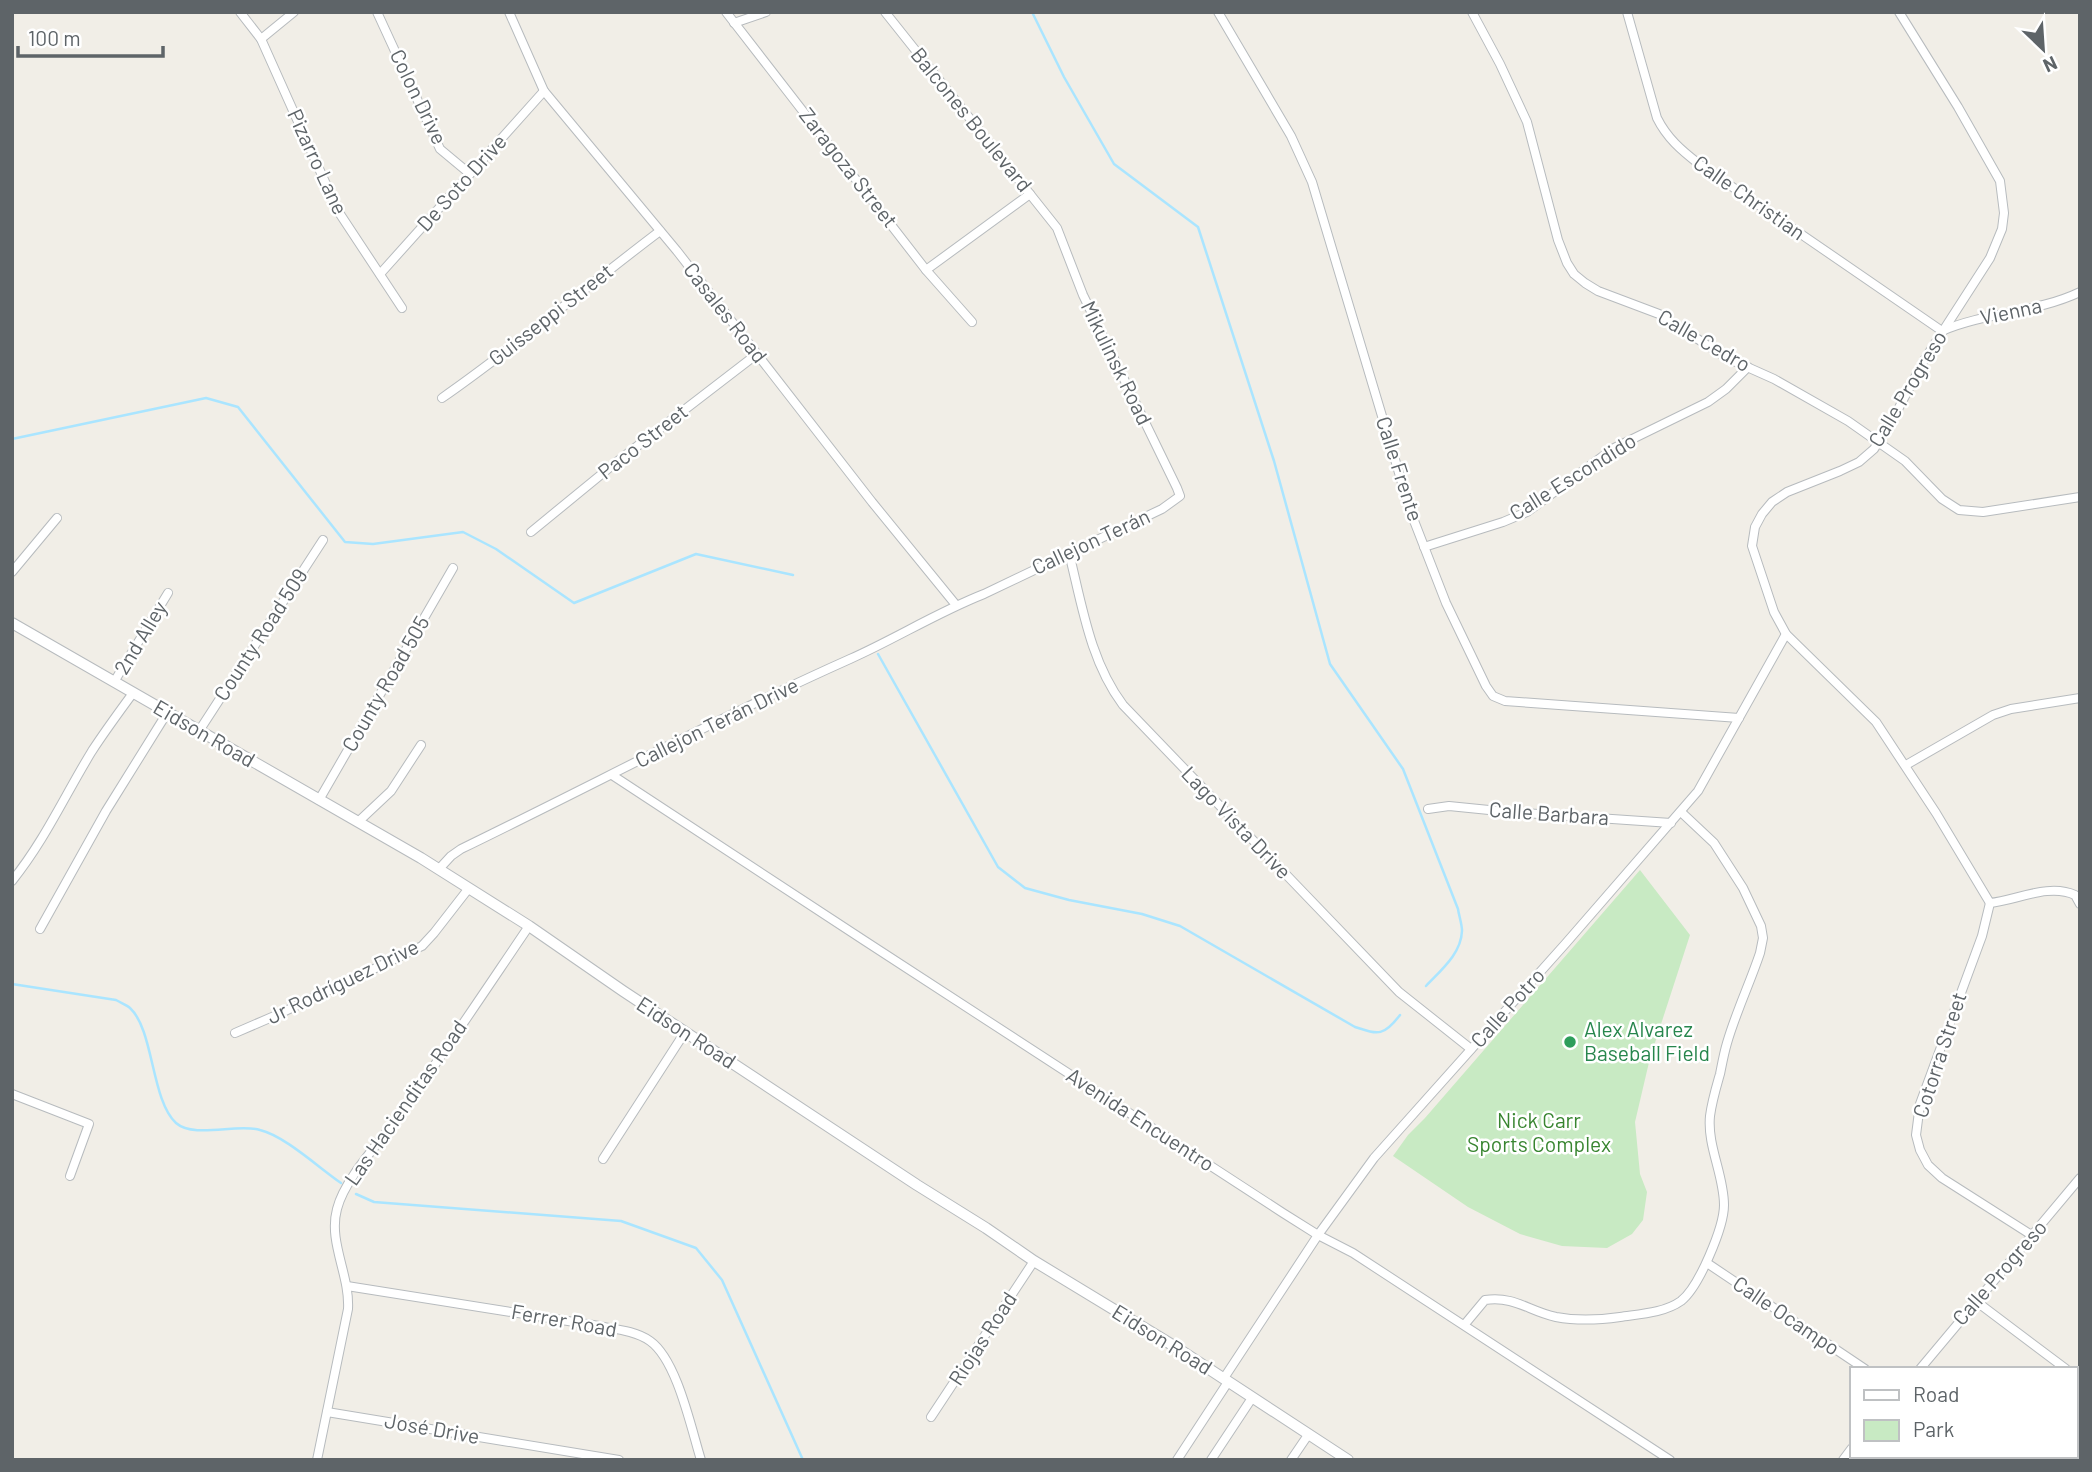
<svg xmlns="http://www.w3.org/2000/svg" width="2092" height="1472" font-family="Barlow,sans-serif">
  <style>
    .green { fill: #c8eac3 }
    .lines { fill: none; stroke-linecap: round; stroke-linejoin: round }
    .stream { stroke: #aae5ff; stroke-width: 2.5 }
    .minor-casing { stroke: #b7bbbe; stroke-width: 10 }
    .tertiary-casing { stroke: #b7bbbe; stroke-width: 12 }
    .minor { stroke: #fff; stroke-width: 8 }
    .tertiary { stroke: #fff; stroke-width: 10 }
    .leisure-dot { fill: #2e9e5b; stroke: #fff; stroke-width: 2.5 }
    .labels { text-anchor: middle; stroke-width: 5; stroke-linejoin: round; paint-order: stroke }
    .street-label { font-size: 21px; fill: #5e6468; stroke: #fff }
    .leisure-label { font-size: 21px; fill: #27864d; stroke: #fff; text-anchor: start }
    .park-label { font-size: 21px; fill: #388530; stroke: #fff }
  </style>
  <rect width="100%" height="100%" fill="#f1eee7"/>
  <path class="green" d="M1640,870L1690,935L1650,1058L1635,1122L1640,1174L1647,1192L1643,1220L1632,1234L1607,1248L1562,1246L1520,1234L1468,1207L1393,1156L1408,1135L1425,1118Z"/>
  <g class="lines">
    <g class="stream">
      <path d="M1032,12L1064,77L1114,164L1198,227L1274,461L1330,664L1403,769L1458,909C1459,916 1462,924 1462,931C1461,954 1441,970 1426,986"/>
      <path d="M12,439L206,398L238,407L345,542L373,544L463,532L496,549L574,603L696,554L793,575"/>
      <path d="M878,654L998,867L1025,888L1069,900L1142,914L1180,926L1355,1027C1379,1035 1384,1036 1400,1015"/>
      <path d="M12,984L116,1000C121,1003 127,1005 130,1008C154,1030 151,1100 176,1123C194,1139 238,1123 260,1130C285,1136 319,1168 341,1183"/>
      <path d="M356,1194L374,1202L621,1221L696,1248L722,1280L803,1460"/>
    </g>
    <defs>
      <g id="minor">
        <path d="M240,12L261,39L338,211L402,308"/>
        <path d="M377,12L440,149L470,174"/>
        <path d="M509,12L544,91L677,251L872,502L956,605"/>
        <path d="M726,12L926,270L972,322"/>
        <path d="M1218,12L1291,136L1312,182L1411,513L1446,603L1486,686L1493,696L1505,701L1739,718"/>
        <path d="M1472,12L1500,64L1527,122L1558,240L1567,263L1574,274L1585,283L1598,291L1659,314L1727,358L1774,379L1848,421L1905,461L1942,499L1959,510L1983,512L2080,497"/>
        <path d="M1627,12L1657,118C1667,138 1681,150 1699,164L1942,331C1986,312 2036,313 2080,292"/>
        <path d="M1899,12L1958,107L2000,181L2004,213L2002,229L1990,258L1923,362L1894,417L1874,449L1859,462L1840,471L1787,492L1772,502L1762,514L1755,527L1752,546L1774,612L1786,634L1876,722L1936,813L1990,903C2017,900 2049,883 2075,895L2080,904"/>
        <path d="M734,23L766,12"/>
        <path d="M261,39L294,12"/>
        <path d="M926,270L1030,194"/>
        <path d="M380,274L544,91"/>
        <path d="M442,398C517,346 587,286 660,231"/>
        <path d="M531,532L614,464L757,354"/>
        <path d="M1424,547L1503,522L1527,512L1614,448L1708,402L1726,389L1748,367"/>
        <path d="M1069,553C1082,605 1090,661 1123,705L1399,992L1471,1049"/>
        <path d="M12,572L57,518"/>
        <path d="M114,682L168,593"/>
        <path d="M199,731L323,540"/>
        <path d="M1906,765L1993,715L2011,709L2080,698"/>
        <path d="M612,775L865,941L1283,1213L1318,1235L1353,1253L1670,1460"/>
        <path d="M319,800L453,568"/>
        <path d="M1428,809L1449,806L1509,812L1671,823"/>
        <path d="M358,822L391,791L421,745"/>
        <path d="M439,869L451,856L461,849C591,786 718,718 850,659C895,639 938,612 984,594L1162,509L1180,496L1177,488L1083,295L1057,228L885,12"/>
        <path d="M12,881C45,840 65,795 92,751C105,731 119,712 133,693"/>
        <path d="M1990,903L1982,936L1920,1104L1916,1135L1920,1150L1928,1165L1942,1178L2033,1236"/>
        <path d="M40,929L106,811L167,713"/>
        <path d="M235,1033L279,1014L422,946L434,933L469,888"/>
        <path d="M12,1094L89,1124L70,1176"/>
        <path d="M603,1159L685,1032"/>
        <path d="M1707,1263L1865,1369"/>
        <path d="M347,1286L593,1325C612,1329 635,1330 650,1341C677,1360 691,1428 701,1460"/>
        <path d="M1977,1302L2066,1369"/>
        <path d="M1465,1324L1485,1300C1516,1296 1528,1311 1556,1317C1577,1321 1599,1320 1620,1317C1640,1314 1664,1313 1681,1301C1699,1287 1724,1227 1724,1205C1724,1175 1707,1146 1710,1116C1712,1101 1716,1088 1720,1074C1722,1064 1724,1053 1727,1043C1736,1012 1750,983 1760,953L1763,938L1761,926L1743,888L1714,843L1681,812"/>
        <path d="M1920,1369L2080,1178"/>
        <path d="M2076,1377L2080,1380"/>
        <path d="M1224,1378L1318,1235L1374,1158L1566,943L1698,791L1786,634"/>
        <path d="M327,1412L619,1460"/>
        <path d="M931,1417L1034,1261"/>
        <path d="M317,1460L348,1309C350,1275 328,1242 337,1209C345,1177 383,1139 402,1112C445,1051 487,988 529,926"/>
        <path d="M1177,1460L1228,1382"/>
        <path d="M1211,1460L1252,1398"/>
        <path d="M1291,1460L1308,1435"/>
        <path d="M1843,1460L1852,1448"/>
      </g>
      <path id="tertiary" d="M12,623L421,858L529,926L623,991L917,1185L986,1228L1034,1261L1174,1346L1348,1460"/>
    </defs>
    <use href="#minor" class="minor-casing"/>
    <use href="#tertiary" class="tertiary-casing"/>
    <use href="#minor" class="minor"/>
    <use href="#tertiary" class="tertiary"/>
  </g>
  <circle class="leisure-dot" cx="1570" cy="1042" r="7"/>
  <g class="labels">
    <g class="street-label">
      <text transform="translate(418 97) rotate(64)" y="7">Colon Drive</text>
      <text transform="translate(971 120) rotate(51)" y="7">Balcones Boulevard</text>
      <text transform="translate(317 162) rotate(65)" y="7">Pizarro Lane</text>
      <text transform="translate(848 168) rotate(52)" y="7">Zaragoza Street</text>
      <text transform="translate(462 183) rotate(-48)" y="7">De Soto Drive</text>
      <text transform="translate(1749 198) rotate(35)" y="7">Calle Christian</text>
      <text transform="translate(2011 312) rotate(-12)" y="7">Vienna</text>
      <text transform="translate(725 313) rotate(52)" y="7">Casales Road</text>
      <text transform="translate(551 315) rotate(-38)" y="7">Guisseppi Street</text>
      <text transform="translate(1704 341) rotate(30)" y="7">Calle Cedro</text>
      <text transform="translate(1116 363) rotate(64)" y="7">Mikulinsk Road</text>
      <text transform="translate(1908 389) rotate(-59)" y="7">Calle Progreso</text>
      <text transform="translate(643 442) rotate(-38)" y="7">Paco Street</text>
      <text transform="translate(1399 469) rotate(72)" y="7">Calle Frente</text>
      <text transform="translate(1573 477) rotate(-32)" y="7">Calle Escondido</text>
      <text transform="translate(1091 542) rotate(-25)" y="7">Callejon Terán</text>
      <text transform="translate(261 635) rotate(-57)" y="7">County Road 509</text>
      <text transform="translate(141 638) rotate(-59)" y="7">2nd Alley</text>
      <text transform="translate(386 684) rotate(-60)" y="7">County Road 505</text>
      <text transform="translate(717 723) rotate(-26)" y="7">Callejon Terán Drive</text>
      <text transform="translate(204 734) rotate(30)" y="7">Eidson Road</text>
      <text transform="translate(1549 814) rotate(4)" y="7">Calle Barbara</text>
      <text transform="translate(1236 823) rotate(46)" y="7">Lago Vista Drive</text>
      <text transform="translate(343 982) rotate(-26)" y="7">Jr Rodríguez Drive</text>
      <text transform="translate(1508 1008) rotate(-48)" y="7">Calle Potro</text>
      <text transform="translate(686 1033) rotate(33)" y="7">Eidson Road</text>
      <text transform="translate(1940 1055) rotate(-72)" y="7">Cotorra Street</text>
      <text transform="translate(406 1103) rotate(-55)" y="7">Las Hacienditas Road</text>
      <text transform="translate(1140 1120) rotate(33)" y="7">Avenida Encuentro</text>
      <text transform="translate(2000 1273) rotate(-49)" y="7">Calle Progreso</text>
      <text transform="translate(1786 1316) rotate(34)" y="7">Calle Ocampo</text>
      <text transform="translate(564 1321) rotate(10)" y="7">Ferrer Road</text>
      <text transform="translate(983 1339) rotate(-57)" y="7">Riojas Road</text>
      <text transform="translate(1162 1340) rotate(32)" y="7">Eidson Road</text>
      <text transform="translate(432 1429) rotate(10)" y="7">José Drive</text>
    </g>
    <g class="leisure-label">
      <text x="1584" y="1037">Alex Alvarez<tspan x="1584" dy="24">Baseball Field</tspan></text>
    </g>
    <g class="park-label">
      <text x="1539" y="1128">Nick Carr<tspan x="1539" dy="24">Sports Complex</tspan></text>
    </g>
  </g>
  <rect width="2092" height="1472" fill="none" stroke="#5e6468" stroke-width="28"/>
  <rect x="1850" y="1367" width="228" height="91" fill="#ffffff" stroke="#bfc1c3" stroke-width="2"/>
  <rect x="1864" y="1390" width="35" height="10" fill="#ffffff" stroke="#bfc1c3" stroke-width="2"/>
  <text x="1913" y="1402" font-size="21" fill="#5e6468">Road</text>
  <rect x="1864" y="1420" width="35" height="21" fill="#c8eac3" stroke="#bfc1c3" stroke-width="2"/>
  <text x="1913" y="1437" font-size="21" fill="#5e6468">Park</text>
  <g transform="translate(2043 49) rotate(155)" stroke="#ffffff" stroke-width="5" paint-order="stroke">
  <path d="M0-5L12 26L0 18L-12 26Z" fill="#5e6468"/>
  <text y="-10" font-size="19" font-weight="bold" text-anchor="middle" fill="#5e6468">N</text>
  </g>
  <path d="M18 46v10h145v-10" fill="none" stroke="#5e6468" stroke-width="3.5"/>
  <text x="28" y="46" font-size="21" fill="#5e6468" stroke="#ffffff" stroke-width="5" paint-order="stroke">100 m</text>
</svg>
